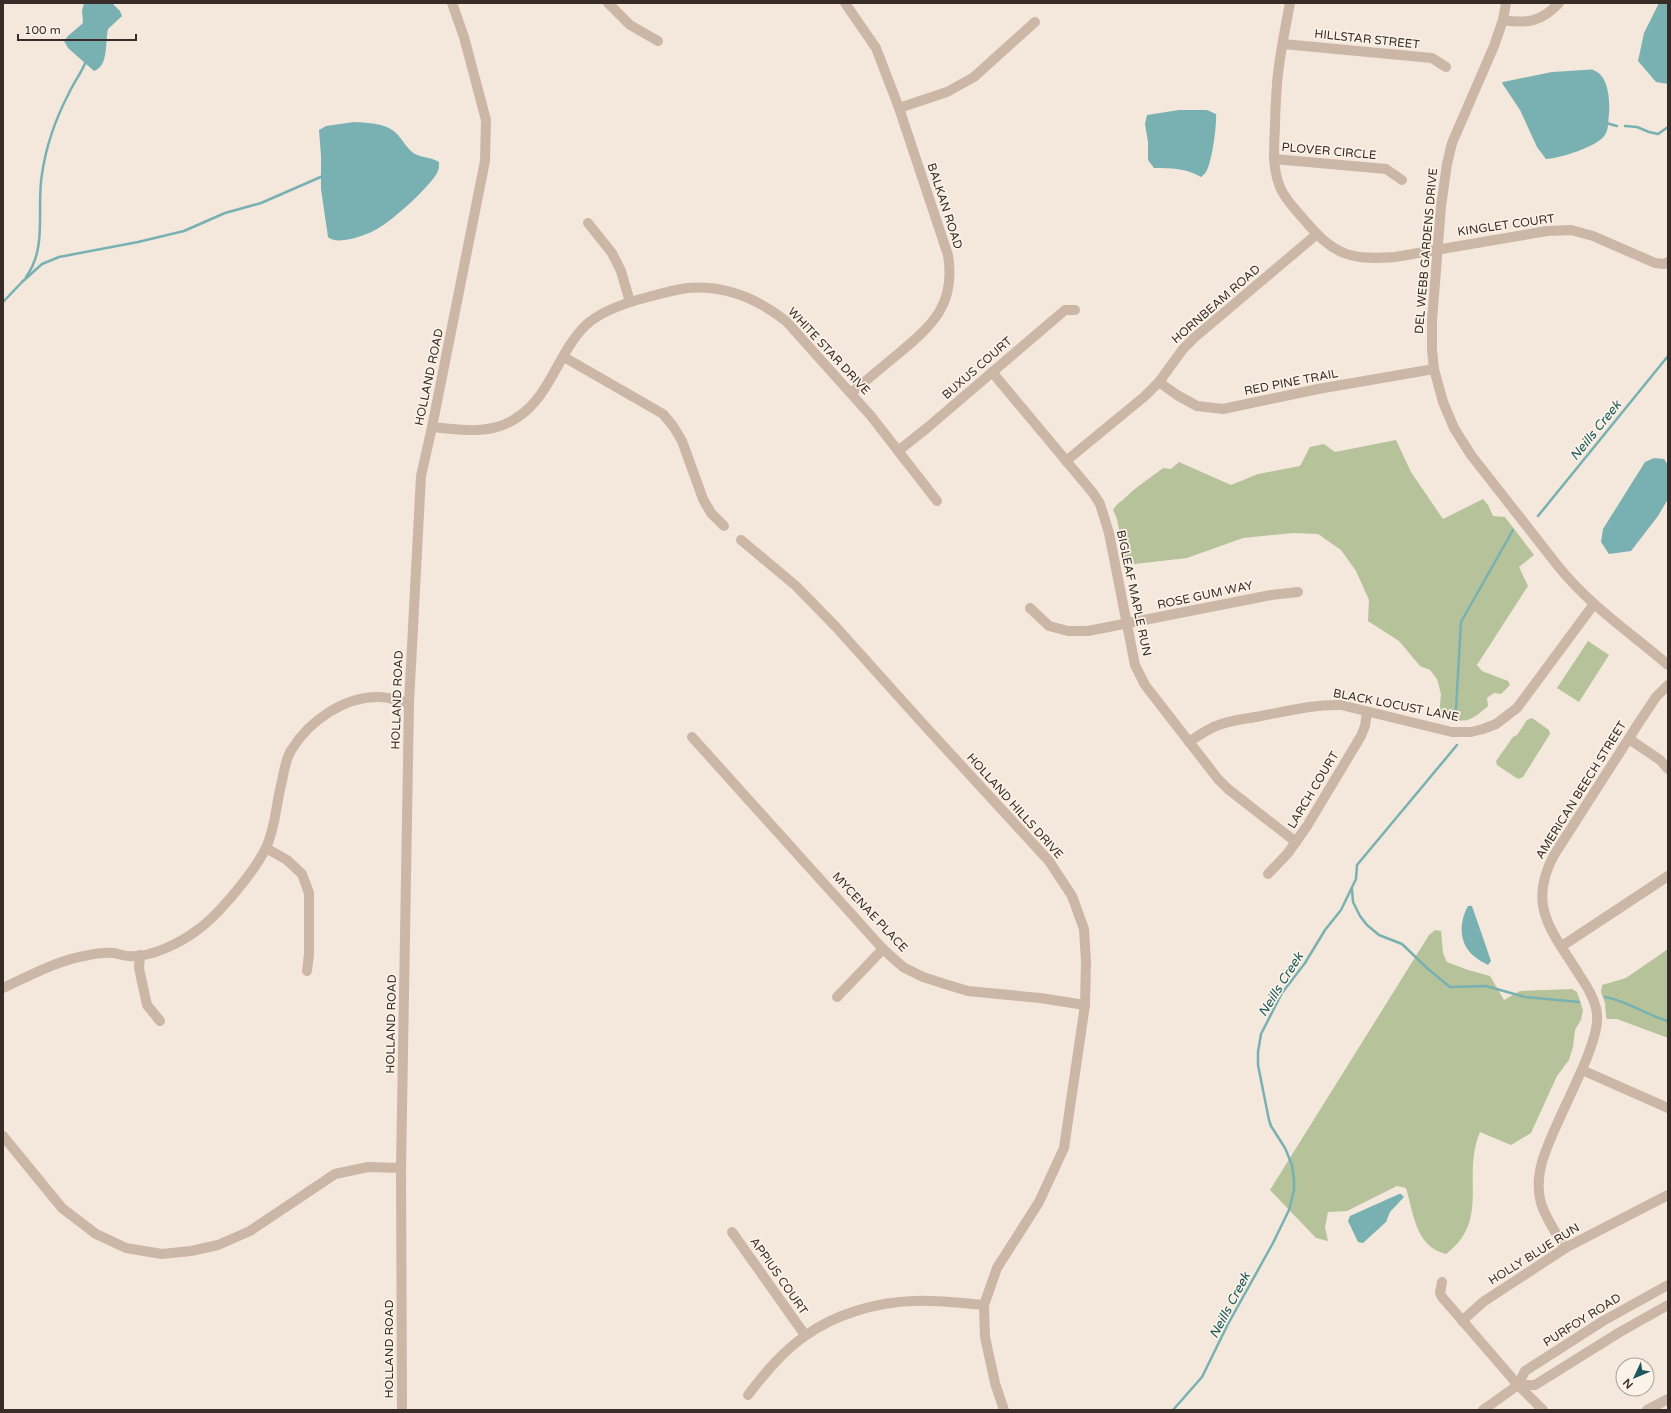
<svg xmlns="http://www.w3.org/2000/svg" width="1671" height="1413" font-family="'Varela Round',sans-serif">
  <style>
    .green { fill: #b6c39a }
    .water { fill: #79b1b2 }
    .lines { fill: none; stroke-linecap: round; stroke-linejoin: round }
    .stream { stroke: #79b1b2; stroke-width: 2.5 }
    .minor { stroke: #ccb7a6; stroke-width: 10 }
    .labels { text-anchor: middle; stroke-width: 3.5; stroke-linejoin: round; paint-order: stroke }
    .street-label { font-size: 12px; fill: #382c28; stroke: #fbf2e8 }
    .water-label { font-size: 13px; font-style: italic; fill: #1b595c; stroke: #fbf2e8 }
  </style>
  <rect width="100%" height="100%" fill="#f3e8db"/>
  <g class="green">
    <path d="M1396,440L1411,472L1443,519L1483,499L1488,505L1493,516L1505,517L1534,555L1519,567L1528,586L1477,665L1482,671L1508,681L1510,685L1501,694L1494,693L1487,698L1488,706C1466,725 1467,722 1439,716L1441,694L1437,679L1430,670L1420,666L1399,641L1368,621L1369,600L1356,571L1341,550L1318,534L1293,533L1243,538L1187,558L1126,565L1117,519L1113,510C1117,503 1121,502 1126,497C1137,486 1150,478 1163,468L1171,469L1179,462L1231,485L1258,474L1300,466L1310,447L1324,444L1335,452Z"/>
    <path d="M1588,641L1609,655L1579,702L1557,688Z"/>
    <path d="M1532,718L1549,730L1550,734L1523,777L1518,779L1497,765L1496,761L1513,737L1517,735L1527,720Z"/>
    <path d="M1435,930L1441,931L1443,953L1447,962L1468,970L1490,976L1504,1000L1520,991L1572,989L1577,992L1583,1010L1581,1020L1575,1030L1573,1047L1569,1060L1557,1076L1531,1133L1511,1145L1480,1132C1461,1177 1491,1220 1446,1254C1415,1246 1414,1214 1406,1188L1397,1186L1347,1211L1328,1212L1325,1227L1328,1241L1316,1238L1270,1190L1429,935Z"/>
    <path d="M1668,949V1038L1617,1019H1607L1606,1017L1605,1003L1601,992L1602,985L1626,978Z"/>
  </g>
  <g class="water">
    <path d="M84,3H112L120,11L122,16L108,29C105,42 109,66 94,71L68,48L64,41L68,36L83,23L82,11Z"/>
    <path d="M1659,3H1668V84L1656,82L1638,61L1644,33Z"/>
    <path d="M1584,70C1587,70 1591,69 1593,70C1609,75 1610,101 1609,114C1608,120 1609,129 1605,135C1597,147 1560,158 1546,159L1537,147L1520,110L1502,83L1503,82L1552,72Z"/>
    <path d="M1179,110H1207L1216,114C1217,124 1212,161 1207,170C1206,173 1203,175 1201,177C1185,168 1172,168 1154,168L1148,160V142L1145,124L1147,115Z"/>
    <path d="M354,122C369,123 388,123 398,135C404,142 408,150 415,154C423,158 431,157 439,162C439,165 439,168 438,171C432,185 391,222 377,229C367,235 337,246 328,237L321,189V156L319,130L326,126Z"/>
    <path d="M1654,458L1664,459L1668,465V499L1658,516L1631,551L1609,554L1601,542L1603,529L1645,462Z"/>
    <path d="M1468,906H1472L1491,961L1488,965C1484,963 1479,960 1475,957C1458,944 1459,922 1468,906Z"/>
    <path d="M1399,1194H1401L1404,1197L1390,1212L1386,1222L1363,1243L1358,1242L1348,1221L1350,1216Z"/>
  </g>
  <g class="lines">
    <g class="stream">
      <path d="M1606,123L1617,126"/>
      <path d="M1625,126L1637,127L1649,132L1658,134L1668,127"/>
      <path d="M26,277C48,247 36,208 42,174C46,146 56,118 69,93C74,82 82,72 86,61"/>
      <path d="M22,282L42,264L59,257L138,242L184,231L225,213L261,203L323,176"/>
      <path d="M3,302L23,281"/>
      <path d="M1538,516L1668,356"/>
      <path d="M1456,709L1461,622L1513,530"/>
      <path d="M1352,889L1353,902L1360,916L1367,925L1379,935L1402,944L1428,969L1450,987L1486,986L1525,997L1579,1002"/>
      <path d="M1605,997C1628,1001 1646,1015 1668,1021"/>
      <path d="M1173,1410L1202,1377L1228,1324L1273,1243L1289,1210L1294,1190V1180L1292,1165L1285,1148L1271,1126L1269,1120L1258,1065V1052L1261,1034L1282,993L1305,963L1325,930L1341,910L1356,879L1357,865L1457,745"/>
    </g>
    <g class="minor">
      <path d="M608,3L630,25L658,41"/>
      <path d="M845,3L876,48L899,108L948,255C956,304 933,325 898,354C882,367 867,380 851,393"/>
      <path d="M1290,3C1285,30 1279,57 1277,84C1276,98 1275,113 1275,127C1274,147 1272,168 1280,187C1285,200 1298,212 1307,223C1335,257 1354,260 1395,257L1547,231L1571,230L1593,236L1655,263L1664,264L1668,262"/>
      <path d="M1506,3L1503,20L1494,46L1452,143L1447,164L1441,206L1432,321V350L1434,369L1443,402L1454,428L1471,455L1558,566C1589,605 1631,633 1668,665"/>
      <path d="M1503,20C1527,24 1541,22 1559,3"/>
      <path d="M1283,44L1432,58L1446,67"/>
      <path d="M899,108L947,92L974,77L1035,22"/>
      <path d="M1274,159L1386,169L1402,180"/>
      <path d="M588,223L612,253L621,271L630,302"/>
      <path d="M564,357L663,414L673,426L682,441L703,499L711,513L724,526"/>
      <path d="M992,372L1093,493L1100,504L1109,533L1135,665L1145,685L1218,779L1228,789L1296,842"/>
      <path d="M1159,382L1177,395L1197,406L1223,409L1318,389L1434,369"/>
      <path d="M432,427C460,430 490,435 515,419C551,397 557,353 586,325C599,313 620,305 637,300C653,296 671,290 688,288C724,285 758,299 786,321L871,416L937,501"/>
      <path d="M898,451L927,428L1065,310H1075"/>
      <path d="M1066,461L1145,396L1159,382L1183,349L1194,338L1317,234"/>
      <path d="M741,540L796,586L836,627L925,726L1049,861L1072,896L1084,929L1086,962L1085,1005L1064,1148L1039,1202L997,1268L984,1305L985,1337L995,1383L1004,1410"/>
      <path d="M1030,608L1049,626L1068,631H1088L1271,595L1298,592"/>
      <path d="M692,737L883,949L903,967L923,977L948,985L968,991L1040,998L1085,1005"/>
      <path d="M1629,739L1660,760L1668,769"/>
      <path d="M1189,742C1198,736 1206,730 1216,726C1230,720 1246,719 1261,716C1288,711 1314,704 1341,705L1452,732H1471L1483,729L1496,724L1517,708L1594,604"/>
      <path d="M266,848L287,860L302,874L309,893V954L307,971"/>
      <path d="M1268,874L1288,853L1307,826L1361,736L1365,726L1367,712"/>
      <path d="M1562,946L1668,876"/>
      <path d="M140,955L139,968L147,1005L160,1021"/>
      <path d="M3,988C29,976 56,961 84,956C93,954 105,952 114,953C119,954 124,956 129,956C150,958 180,943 196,931C218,916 254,872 266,848C276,826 276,803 282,781C284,771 286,757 292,749C309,721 345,696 379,697C389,697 399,701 409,703"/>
      <path d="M837,997L883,949"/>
      <path d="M1582,1070L1668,1108"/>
      <path d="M3,1136L62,1208L96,1234L126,1248L162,1254L191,1251L218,1245L250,1231L335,1174L368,1167L401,1168"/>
      <path d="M732,1232L805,1335"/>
      <path d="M1565,1248C1556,1233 1546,1219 1541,1203C1532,1172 1550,1141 1562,1113C1571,1094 1580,1075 1588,1055C1593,1041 1600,1023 1596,1008C1593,996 1587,986 1580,976C1553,932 1526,907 1554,855L1640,721L1656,697L1668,685"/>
      <path d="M1442,1282L1440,1293L1442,1297L1518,1385L1543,1410"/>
      <path d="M1462,1321L1483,1302L1567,1247L1668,1195"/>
      <path d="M1518,1385H1535L1620,1332L1668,1305"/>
      <path d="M748,1395C765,1373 782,1352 805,1336C835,1314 877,1302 914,1301C937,1300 961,1303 984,1305"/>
      <path d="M402,1410L401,1168L409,703L421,476L432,427L485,161L486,120L464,37L452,3"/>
      <path d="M1483,1410L1518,1385L1525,1371L1603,1321L1668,1285"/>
      <path d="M1647,1410L1668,1399"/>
    </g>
  </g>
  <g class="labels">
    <g class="street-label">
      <text transform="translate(1367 39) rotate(6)" y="4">HILLSTAR STREET</text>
      <text transform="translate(1329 151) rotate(5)" y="4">PLOVER CIRCLE</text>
      <text transform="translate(945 206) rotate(72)" y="4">BALKAN ROAD</text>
      <text transform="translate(1506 225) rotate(-8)" y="4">KINGLET COURT</text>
      <text transform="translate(1426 251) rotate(-85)" y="4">DEL WEBB GARDENS DRIVE</text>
      <text transform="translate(1216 304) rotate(-41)" y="4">HORNBEAM ROAD</text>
      <text transform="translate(829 351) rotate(47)" y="4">WHITE STAR DRIVE</text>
      <text transform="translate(977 368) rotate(-41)" y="4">BUXUS COURT</text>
      <text transform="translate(429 377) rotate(-78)" y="4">HOLLAND ROAD</text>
      <text transform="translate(1291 382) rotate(-11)" y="4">RED PINE TRAIL</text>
      <text transform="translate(1134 593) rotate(78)" y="4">BIGLEAF MAPLE RUN</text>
      <text transform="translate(1205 595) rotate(-12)" y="4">ROSE GUM WAY</text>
      <text transform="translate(397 700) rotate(-88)" y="4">HOLLAND ROAD</text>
      <text transform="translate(1396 705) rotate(11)" y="4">BLACK LOCUST LANE</text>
      <text transform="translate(1313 790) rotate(-59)" y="4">LARCH COURT</text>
      <text transform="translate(1581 790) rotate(-58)" y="4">AMERICAN BEECH STREET</text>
      <text transform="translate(1015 806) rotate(48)" y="4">HOLLAND HILLS DRIVE</text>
      <text transform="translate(870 912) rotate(47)" y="4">MYCENAE PLACE</text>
      <text transform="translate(391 1024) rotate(-89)" y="4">HOLLAND ROAD</text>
      <text transform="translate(1534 1254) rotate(-32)" y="4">HOLLY BLUE RUN</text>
      <text transform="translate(779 1276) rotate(55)" y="4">APPIUS COURT</text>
      <text transform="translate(1582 1320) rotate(-32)" y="4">PURFOY ROAD</text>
      <text transform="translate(389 1349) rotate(-90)" y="4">HOLLAND ROAD</text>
    </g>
    <g class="water-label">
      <text transform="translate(1595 430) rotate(-51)" y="5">Neills Creek</text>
      <text transform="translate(1280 984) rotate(-58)" y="5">Neills Creek</text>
      <text transform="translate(1229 1305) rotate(-62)" y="5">Neills Creek</text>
    </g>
  </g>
  <rect width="1671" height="1413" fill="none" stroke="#382c28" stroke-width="8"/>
  <g transform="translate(1635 1377) rotate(226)"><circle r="19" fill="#fbf2e8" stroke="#ada39b"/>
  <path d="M0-3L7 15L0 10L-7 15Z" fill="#1b595c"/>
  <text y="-6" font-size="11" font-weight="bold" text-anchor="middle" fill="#382c28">N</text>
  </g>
  <path d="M18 34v6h118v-6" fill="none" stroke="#382c28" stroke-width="2"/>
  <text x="24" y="34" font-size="12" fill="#382c28" stroke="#fbf2e8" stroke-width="3" paint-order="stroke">100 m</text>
</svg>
